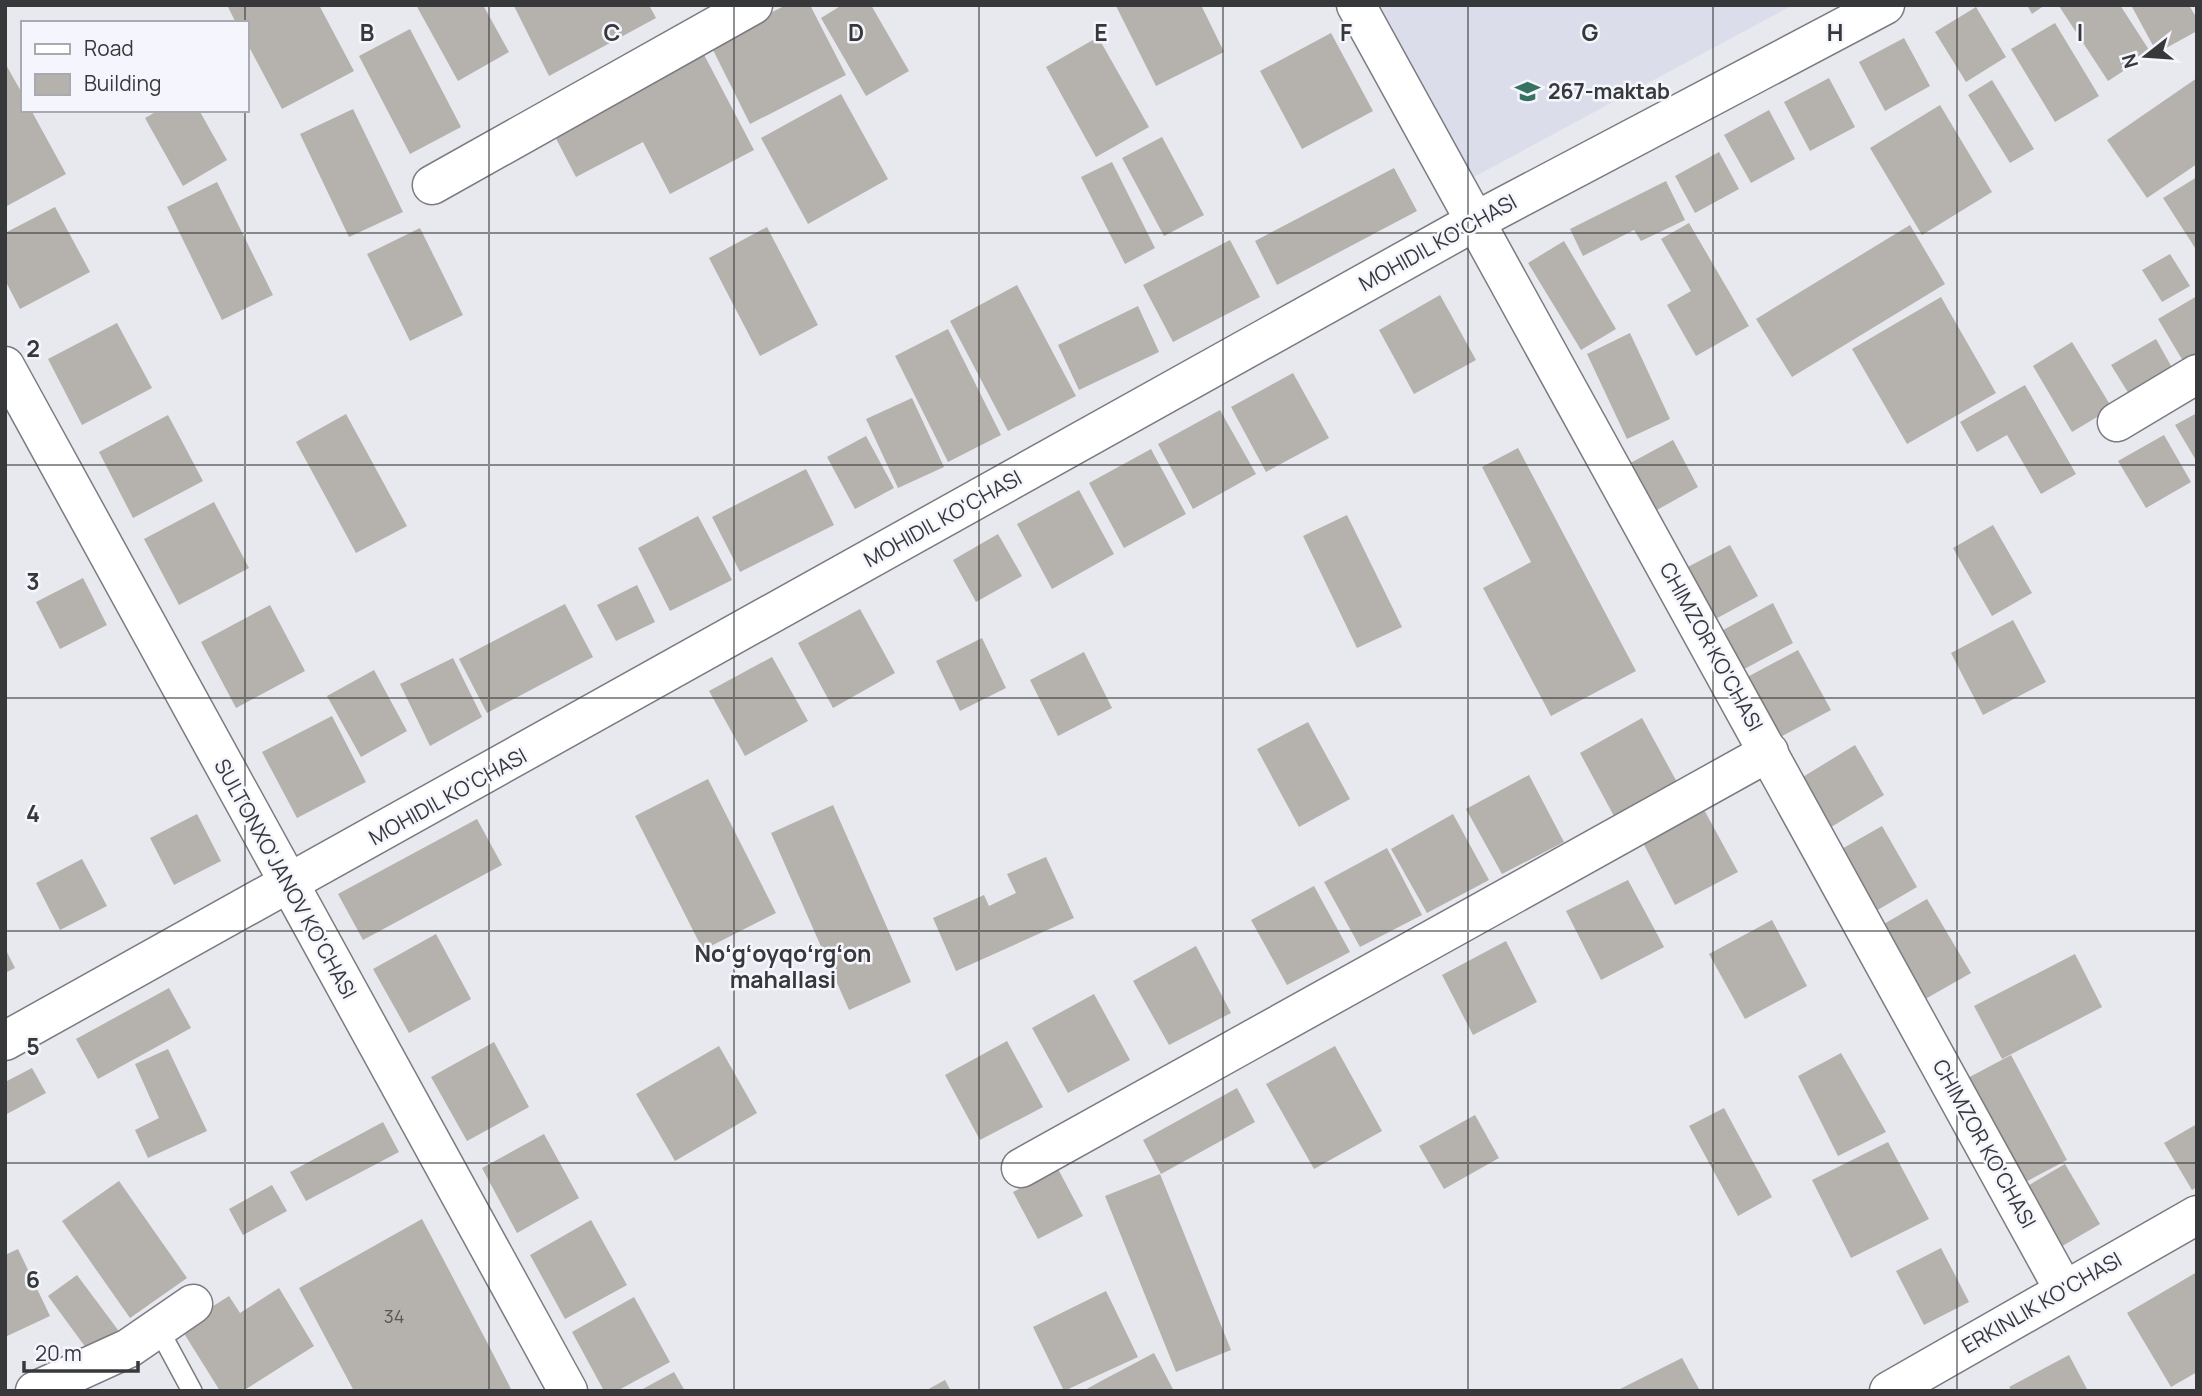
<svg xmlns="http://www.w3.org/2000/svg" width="2202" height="1396" font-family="Manrope,sans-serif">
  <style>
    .built { fill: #dbdeea }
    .building { fill: #b5b1ac }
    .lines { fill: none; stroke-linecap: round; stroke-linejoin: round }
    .lane-casing { stroke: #7b7c82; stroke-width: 22 }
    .street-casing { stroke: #7b7c82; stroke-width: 41 }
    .secondary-casing { stroke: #7b7c82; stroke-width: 41 }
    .lane { stroke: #fff; stroke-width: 19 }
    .street { stroke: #fff; stroke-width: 38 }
    .secondary { stroke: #fff; stroke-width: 38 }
    .grid { fill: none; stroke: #37383a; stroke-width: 2; stroke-opacity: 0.55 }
    .labels { text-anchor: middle; stroke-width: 5; stroke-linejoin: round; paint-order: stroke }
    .number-label { font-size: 18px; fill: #565656 }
    .poi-label { font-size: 21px; font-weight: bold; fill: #37383a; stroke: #f5f6fd; text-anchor: start }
    .street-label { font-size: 21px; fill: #37383a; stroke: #f5f6fd }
    .neighbourhood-label { font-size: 23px; font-weight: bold; fill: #37383a; stroke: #f5f6fd }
    .grid-label { font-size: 23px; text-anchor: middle; font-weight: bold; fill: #37383a; stroke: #f5f6fd; stroke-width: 5; stroke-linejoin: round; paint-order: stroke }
  </style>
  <rect width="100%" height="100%" fill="#e8e9ef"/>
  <path class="built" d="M1377,5H1793L1472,178Z"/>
  <g class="building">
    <path d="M227,5H319L354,71L282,109L247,43V23H236Z"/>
    <path d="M416,5H483L509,52L458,81Z"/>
    <path d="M649,5L656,18L549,76L514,6Z"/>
    <path d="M786,5H810L846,75L750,124L710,44Z"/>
    <path d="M842,5H871L909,71L866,96L821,18Z"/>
    <path d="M1201,5L1224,52L1156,86L1116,6Z"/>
    <path d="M2027,5H2045L2032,14Z"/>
    <path d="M2120,5L2151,53L2108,81L2059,6Z"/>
    <path d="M2131,5H2189L2197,19V31L2157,53Z"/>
    <path d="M1976,7L2006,57L1966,82L1935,32Z"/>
    <path d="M2055,23L2099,96L2055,122L2011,49Z"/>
    <path d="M410,29L461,127L410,154L359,56Z"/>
    <path d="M1331,33L1373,111L1302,149L1260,71Z"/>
    <path d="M1098,37L1149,127L1096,157L1046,67Z"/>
    <path d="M1904,38L1930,86L1885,111L1859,62Z"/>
    <path d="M700,47L754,150L670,194L643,142L576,177L550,127Z"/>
    <path d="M5,63L23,95V110H31L66,174L5,207Z"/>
    <path d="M1829,78L1855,127L1810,151L1784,102Z"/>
    <path d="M2197,78V164L2147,198L2107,140Z"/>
    <path d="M1992,80L2034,149L2010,163L1968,95Z"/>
    <path d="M841,94L888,179L808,224L761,138Z"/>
    <path d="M1940,105L1992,192L1922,235L1870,148Z"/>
    <path d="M353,109L403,212L349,237L300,134Z"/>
    <path d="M159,110H199L227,160L183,186L145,118Z"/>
    <path d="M1769,110L1795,159L1751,183L1724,135Z"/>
    <path d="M1162,137L1204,215L1164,236L1122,158Z"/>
    <path d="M1719,152L1739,189L1695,213L1675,176Z"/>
    <path d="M1112,162L1155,248L1125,264L1081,177Z"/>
    <path d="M1394,168L1417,211L1277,285L1255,241Z"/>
    <path d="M2197,177V251L2163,198Z"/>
    <path d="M1666,181L1685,220L1641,241L1634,230L1583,256L1570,229Z"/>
    <path d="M217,182L273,295L222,320L167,207Z"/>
    <path d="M55,207L90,272L20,309L5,280V233Z"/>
    <path d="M1689,223L1749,326L1696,356L1667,305L1691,291L1661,239Z"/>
    <path d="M1910,225L1945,284L1792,377L1756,319Z"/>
    <path d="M767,227L818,325L760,356L709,258Z"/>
    <path d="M420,228L463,315L410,341L367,254Z"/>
    <path d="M1230,240L1260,297L1173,342L1143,285Z"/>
    <path d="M1564,241L1616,329L1581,350L1528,263Z"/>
    <path d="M2170,254L2190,286L2162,302L2142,270Z"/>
    <path d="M1017,285L1076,396L1008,431L950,321Z"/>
    <path d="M1440,295L1476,360L1414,394L1379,330Z"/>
    <path d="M2197,296V359L2186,366L2158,319Z"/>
    <path d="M1941,297L1996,393L1907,444L1852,349Z"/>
    <path d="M1138,306L1159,352L1079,390L1058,345Z"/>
    <path d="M117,323L152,388L82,425L48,359Z"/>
    <path d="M948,329L1001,435L948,462L895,356Z"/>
    <path d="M1630,333L1670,419L1627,439L1587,354Z"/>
    <path d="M2156,339L2175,373L2132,399L2111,365Z"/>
    <path d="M2072,342L2112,408L2072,432L2033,366Z"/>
    <path d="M1293,373L1329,438L1266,472L1231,407Z"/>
    <path d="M2025,385L2076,474L2041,494L2007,435L1977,452L1960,422Z"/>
    <path d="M912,398L944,467L898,488L866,419Z"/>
    <path d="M1220,410L1256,474L1193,509L1158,444Z"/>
    <path d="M2197,413V462L2175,425Z"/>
    <path d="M346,414L407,526L356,553L296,442Z"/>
    <path d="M168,415L203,481L133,518L99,452Z"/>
    <path d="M2164,435L2191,482L2146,508L2118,461Z"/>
    <path d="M866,436L894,488L855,509L827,457Z"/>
    <path d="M1673,440L1698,487L1648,515L1623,467Z"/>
    <path d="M1518,448L1636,671L1551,716L1483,588L1531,562L1482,467Z"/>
    <path d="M1151,449L1186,514L1124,548L1089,483Z"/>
    <path d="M806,469L834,525L740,572L712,517Z"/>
    <path d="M1079,490L1114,554L1052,589L1017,524Z"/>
    <path d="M214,502L249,568L179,605L144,539Z"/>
    <path d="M1347,515L1402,627L1357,648L1303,536Z"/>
    <path d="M698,516L732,580L670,611L638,548Z"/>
    <path d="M1993,525L2032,593L1992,616L1953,548Z"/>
    <path d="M998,534L1022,576L976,602L953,560Z"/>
    <path d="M1730,545L1758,596L1708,623L1680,571Z"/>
    <path d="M83,578L107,625L60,649L36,602Z"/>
    <path d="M637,585L655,622L616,641L597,605Z"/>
    <path d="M1773,603L1793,643L1733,675L1712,636Z"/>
    <path d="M565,604L593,657L487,713L459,659Z"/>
    <path d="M270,605L305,671L236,708L201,642Z"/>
    <path d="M860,609L895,673L833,708L798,643Z"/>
    <path d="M2013,620L2046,682L1983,715L1951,653Z"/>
    <path d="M982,638L1006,688L960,711L936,661Z"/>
    <path d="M1798,650L1831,710L1771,742L1738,682Z"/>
    <path d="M1084,652L1112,708L1058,736L1030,680Z"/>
    <path d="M772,657L808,721L745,756L709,691Z"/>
    <path d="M453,658L482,717L430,746L400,684Z"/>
    <path d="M374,670L407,731L361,757L327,696Z"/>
    <path d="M332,716L366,782L297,818L262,752Z"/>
    <path d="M1642,718L1678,784L1615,818L1580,753Z"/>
    <path d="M1308,722L1350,799L1299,827L1257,749Z"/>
    <path d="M1855,745L1884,795L1823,832L1793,783Z"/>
    <path d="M1529,775L1564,842L1502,874L1466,809Z"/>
    <path d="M708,779L776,913L703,950L635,816Z"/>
    <path d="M833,805L911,982L849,1010L771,833Z"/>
    <path d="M1702,806L1738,872L1675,905L1640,837Z"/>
    <path d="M197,814L221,861L174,885L150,838Z"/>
    <path d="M1453,814L1489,880L1427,913L1391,849Z"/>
    <path d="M477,819L502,865L363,940L338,894Z"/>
    <path d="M1882,826L1917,887L1869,915L1833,854Z"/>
    <path d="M1387,848L1422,915L1360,947L1324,882Z"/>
    <path d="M1046,857L1074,918L956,971L933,918L984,895L989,906L1016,893L1007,874Z"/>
    <path d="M82,859L107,906L60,930L36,883Z"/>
    <path d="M1628,880L1664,947L1601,980L1566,911Z"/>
    <path d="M1314,886L1350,952L1287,985L1251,920Z"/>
    <path d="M1927,899L1971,973L1920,1002L1877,928Z"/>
    <path d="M1772,920L1807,986L1745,1019L1709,954Z"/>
    <path d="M436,934L471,999L409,1033L373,969Z"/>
    <path d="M1506,941L1537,1002L1473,1035L1442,975Z"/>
    <path d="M1196,946L1231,1013L1169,1045L1133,981Z"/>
    <path d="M5,948L15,968L5,973Z"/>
    <path d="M2075,954L2102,1007L2002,1059L1974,1006Z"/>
    <path d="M169,988L191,1028L98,1079L76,1039Z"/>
    <path d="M1094,994L1130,1060L1068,1093L1032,1028Z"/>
    <path d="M1007,1041L1043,1107L980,1140L945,1075Z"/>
    <path d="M494,1042L529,1107L467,1141L431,1077Z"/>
    <path d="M719,1046L757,1113L675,1161L636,1094Z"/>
    <path d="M1335,1046L1382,1131L1314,1169L1266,1084Z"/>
    <path d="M168,1049L207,1131L148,1158L135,1130L159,1118L135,1064Z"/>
    <path d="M1841,1053L1886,1132L1838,1156L1798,1076Z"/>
    <path d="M2011,1055L2067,1160L2020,1185L1964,1080Z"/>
    <path d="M32,1068L46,1093L5,1115V1082Z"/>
    <path d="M1237,1088L1255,1122L1161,1174L1143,1140Z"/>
    <path d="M1724,1108L1772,1197L1738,1216L1689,1126Z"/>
    <path d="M1475,1115L1499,1158L1444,1189L1419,1146Z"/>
    <path d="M383,1122L399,1152L306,1201L290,1172Z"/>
    <path d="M2197,1124V1187L2192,1190L2164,1143Z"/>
    <path d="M544,1134L579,1198L517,1233L482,1168Z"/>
    <path d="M1888,1142L1929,1219L1851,1258L1812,1180Z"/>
    <path d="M2065,1164L2100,1224L2059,1248L2024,1188Z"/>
    <path d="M1058,1169L1083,1216L1038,1239L1013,1192Z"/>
    <path d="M1160,1174L1231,1350L1176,1372L1105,1196Z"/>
    <path d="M119,1181L187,1278L130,1318L62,1221Z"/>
    <path d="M272,1185L287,1211L243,1235L229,1209Z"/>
    <path d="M422,1219L489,1346L512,1391H354L299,1288Z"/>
    <path d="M591,1220L627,1285L565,1319L530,1255Z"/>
    <path d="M1941,1248L1969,1302L1924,1325L1896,1271Z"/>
    <path d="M18,1249L50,1316L5,1337V1255Z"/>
    <path d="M2197,1272V1372L2171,1387L2127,1313Z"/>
    <path d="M77,1275L118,1330L89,1352L48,1296Z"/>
    <path d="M279,1288L314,1346L243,1391H220L180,1327L229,1296L240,1313Z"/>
    <path d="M1106,1291L1138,1357L1064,1391L1033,1327Z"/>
    <path d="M634,1297L670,1362L617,1391H604L572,1332Z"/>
    <path d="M1154,1353L1174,1391H1083L1103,1380Z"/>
    <path d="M2069,1355L2088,1391H2012L2009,1387Z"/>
    <path d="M1682,1358L1700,1391H1616Z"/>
    <path d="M674,1372L685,1391H639Z"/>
    <path d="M945,1380L951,1391H925Z"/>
  </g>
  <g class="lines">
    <defs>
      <path id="lane" d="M158,1328L192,1391"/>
      <g id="street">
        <path d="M1356,5L2064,1290"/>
        <path d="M432,185L753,5"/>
        <path d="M2117,422L2197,374"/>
        <path d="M1021,1168L1769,752"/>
        <path d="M35,1391L129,1348L193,1304"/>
        <path d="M1889,1391L2197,1215"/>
      </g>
      <g id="secondary">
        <path d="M5,366L568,1391"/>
        <path d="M5,1041L1474,222L1885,5"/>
      </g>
    </defs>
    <use href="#lane" class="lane-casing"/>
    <use href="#street" class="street-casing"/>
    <use href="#secondary" class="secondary-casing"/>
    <use href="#lane" class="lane"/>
    <use href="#street" class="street"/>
    <use href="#secondary" class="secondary"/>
  </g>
  <path class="grid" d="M245,5V23M489,5V1391M734,5V1391M979,5V1391M1223,5V1391M1468,5V1391M1713,5V1391M1957,5V1391M245,110V1391M5,233H2197M5,465H2197M5,698H2197M5,931H2197M5,1163H2197"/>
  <defs>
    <symbol id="school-bare" viewBox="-9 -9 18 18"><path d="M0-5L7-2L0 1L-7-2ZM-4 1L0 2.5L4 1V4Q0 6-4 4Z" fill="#357360" stroke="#f5f6fd" stroke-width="2.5" paint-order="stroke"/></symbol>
  </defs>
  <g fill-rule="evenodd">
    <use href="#school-bare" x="1510" y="74" width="35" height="35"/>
  </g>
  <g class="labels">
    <g class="number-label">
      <text x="394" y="1323">34</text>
    </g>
    <g class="poi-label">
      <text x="1548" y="99">267-maktab</text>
    </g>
    <g class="street-label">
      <text transform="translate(1438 243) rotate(-29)" y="7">MOHIDIL KO'CHASI</text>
      <text transform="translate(943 519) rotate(-29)" y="7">MOHIDIL KO'CHASI</text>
      <text transform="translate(1711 647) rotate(61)" y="7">CHIMZOR KO'CHASI</text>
      <text transform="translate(448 797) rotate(-29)" y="7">MOHIDIL KO'CHASI</text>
      <text transform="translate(285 879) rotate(61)" y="7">SULTONXO'JANOV KO'CHASI</text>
      <text transform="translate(1984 1144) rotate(61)" y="7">CHIMZOR KO'CHASI</text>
      <text transform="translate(2042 1303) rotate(-30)" y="7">ERKINLIK KO'CHASI</text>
    </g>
    <g class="neighbourhood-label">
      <text x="783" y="962">Noʻgʻoyqoʻrgʻon<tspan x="783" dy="26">mahallasi</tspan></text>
    </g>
  </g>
  <g class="grid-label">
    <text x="367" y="41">B</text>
    <text x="612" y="41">C</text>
    <text x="856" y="41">D</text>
    <text x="1101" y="41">E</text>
    <text x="1346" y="41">F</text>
    <text x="1590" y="41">G</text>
    <text x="1835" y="41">H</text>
    <text x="2080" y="41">I</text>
    <text x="33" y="357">2</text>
    <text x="33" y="590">3</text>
    <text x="33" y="822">4</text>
    <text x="33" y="1055">5</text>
    <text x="33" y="1288">6</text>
  </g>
  <rect width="2202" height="1396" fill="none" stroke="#37383a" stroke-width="14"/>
  <rect x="21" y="21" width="228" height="91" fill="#f5f6fd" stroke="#a9aaaf" stroke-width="2"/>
  <rect x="35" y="44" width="35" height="10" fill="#ffffff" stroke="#a9aaaf" stroke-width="2"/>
  <text x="84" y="56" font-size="21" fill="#37383a">Road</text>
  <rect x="35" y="74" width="35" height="21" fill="#b5b1ac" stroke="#a9aaaf" stroke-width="2"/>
  <text x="84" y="91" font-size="21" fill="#37383a">Building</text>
  <g transform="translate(2146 56) rotate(253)" stroke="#f5f6fd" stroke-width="5" paint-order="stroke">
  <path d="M0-5L12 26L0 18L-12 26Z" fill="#37383a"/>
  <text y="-10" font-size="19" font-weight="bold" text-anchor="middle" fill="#37383a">N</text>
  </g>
  <path d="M24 1361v10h114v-10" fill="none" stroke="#37383a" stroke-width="3.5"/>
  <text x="35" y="1361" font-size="21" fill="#37383a" stroke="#f5f6fd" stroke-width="5" paint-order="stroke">20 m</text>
</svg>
